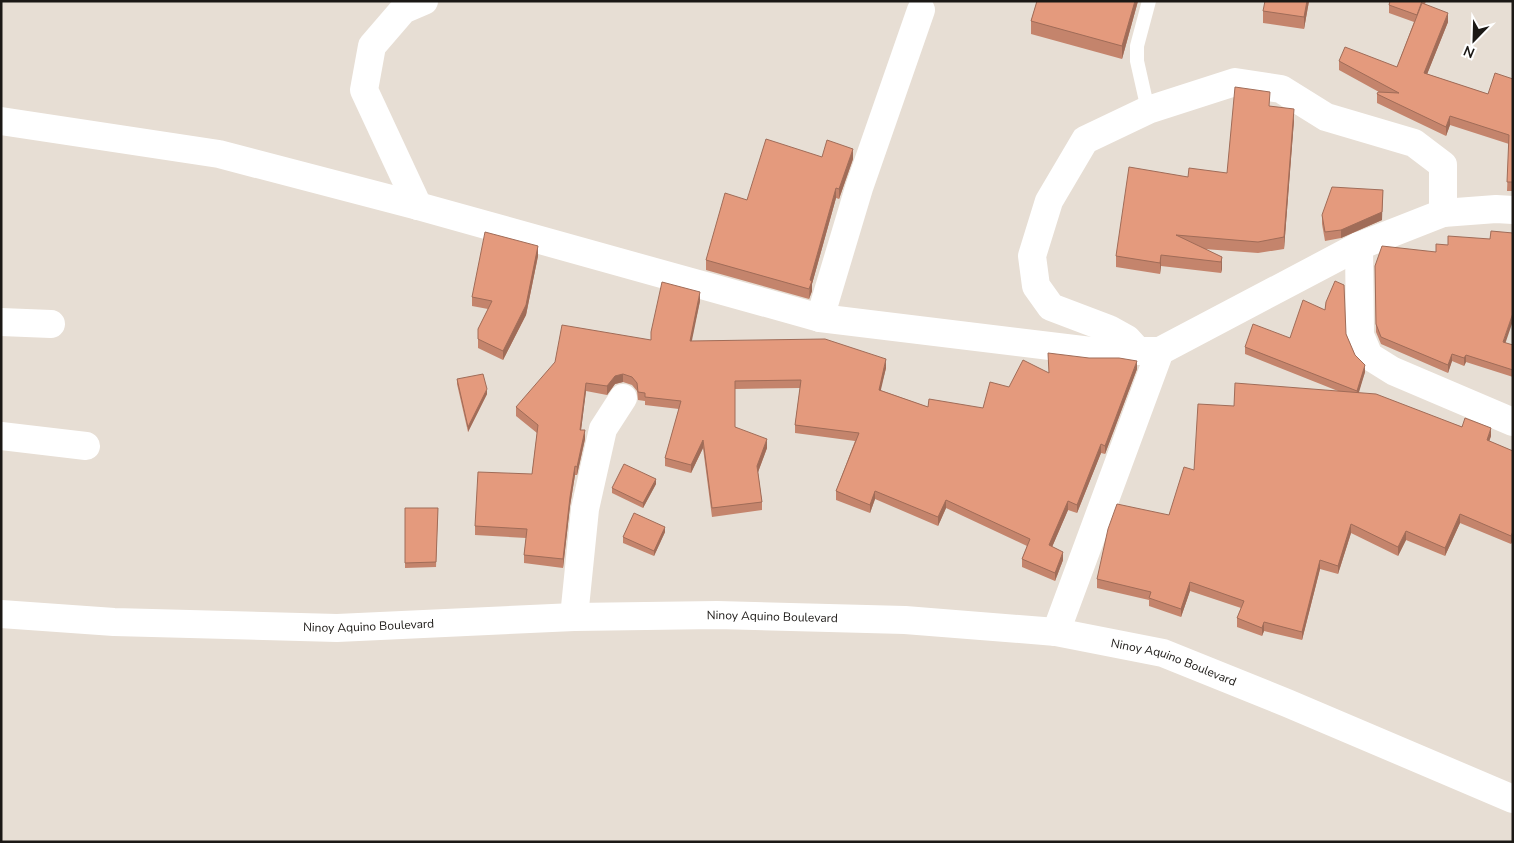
<svg xmlns="http://www.w3.org/2000/svg" width="1514" height="843" font-family="'Nunito Sans',sans-serif">
  <style>
    .lines { fill: none; stroke-linecap: round; stroke-linejoin: round }
    .lane { stroke: #fff; stroke-width: 14 }
    .street { stroke: #fff; stroke-width: 28 }
    .secondary { stroke: #fff; stroke-width: 28 }
    .wall { fill: #c4846c }
    .shaded-wall { fill: #a06c58 }
    .building { fill: #e49a7d; stroke: #a06c58 }
    .labels { text-anchor: middle; stroke-width: 5; stroke-linejoin: round; paint-order: stroke }
    .street-label { font-size: 12px; fill: #1b1815; stroke: #fff }
  </style>
  <rect width="100%" height="100%" fill="#e7ded4"/>
  <g class="lines">
    <path class="lane" d="M1148,110L1137,61V46L1149,1"/>
    <g class="street">
      <path d="M1,121L219,154L418,206L820,318L1091,351H1160"/>
      <path d="M418,206L364,90L372,46L403,10L424,1"/>
      <path d="M1359,246L1360,335L1369,356L1393,371L1513,422"/>
      <path d="M820,318L859,188L921,10"/>
      <path d="M1,322L51,324"/>
      <path d="M1138,351L1127,339L1109,329L1051,307L1036,286L1032,256L1049,201L1085,140L1148,110L1235,82L1281,89L1326,117L1414,143L1443,165V213"/>
      <path d="M1,436L86,446"/>
      <path d="M574,617L585,509L603,429L623,398"/>
      <path d="M1056,632L1160,351L1359,246L1443,213L1496,209L1513,210"/>
    </g>
    <path class="secondary" id="s1" d="M1,614L114,622L337,628L574,617L717,615L905,620L1056,632L1163,653L1287,703L1513,799"/>
  </g>
  <g class="wall">
    <path d="M1037,1H1138L1122,59L1031,34V21Z"/>
    <path d="M1309,1L1304,29L1263,23V11Z"/>
    <path d="M1390,1H1426L1425,4L1448,22L1427,74L1488,94L1513,79V191H1507L1509,144L1450,125L1446,136L1377,103V94L1379,92L1339,70V61L1397,67L1414,22L1389,13V5Z"/>
    <path d="M1270,106L1294,120L1284,249L1258,253L1204,249L1222,257V269L1221,273L1161,266L1160,274L1116,267V256L1188,177L1227,173Z"/>
    <path d="M822,157L853,159L839,199L836,198L812,284V291L809,299L706,270V260Z"/>
    <path d="M1322,215L1382,220L1341,238L1325,241L1322,224Z"/>
    <path d="M538,256L526,315L503,360L478,348V329L488,309L472,306V297Z"/>
    <path d="M1375,266L1505,343L1513,345V377L1466,362L1464,366L1452,361L1448,373L1381,344L1376,332Z"/>
    <path d="M700,301L691,341L886,368L880,390L928,407L983,408L1009,387L1049,373L1137,369L1105,454L1101,453L1077,513L1068,510L1052,547L1063,560L1055,581L1022,567V559L1027,546L946,508L938,526L875,499L870,513L836,500V491L855,441L795,433V425L800,388L735,389V427L767,448L758,472L762,502V510L712,517L703,448L691,473L665,466V458L679,409L645,405V401L638,400L637,391L632,385L623,382L615,384L607,395L586,391L581,430L585,439L577,475H575L570,506L563,568L524,563V555L526,538L475,535V526L532,474L537,433L516,416V407L651,340Z"/>
    <path d="M1346,334L1355,355L1365,372L1358,393L1491,436L1489,441L1513,451V540L1511,544L1460,523L1445,556L1406,540L1398,556L1351,533L1338,574L1320,569L1302,640L1264,631L1262,636L1237,627V618L1241,608L1190,591L1181,617L1149,606V600L1097,588V579L1169,515L1194,470L1234,406L1338,391L1245,354V347L1290,338Z"/>
    <path d="M457,379L487,394L468,432L457,384Z"/>
    <path d="M656,484L643,508L612,493V488Z"/>
    <path d="M405,508H438L436,567L405,568Z"/>
    <path d="M665,532L654,556L623,543V537Z"/>
  </g>
  <g class="shaded-wall">
    <path d="M1135,1H1138L1122,59V46Z"/>
    <path d="M1307,1H1309L1304,29V17Z"/>
    <path d="M1448,13V22L1424,82V73Z"/>
    <path d="M1294,109V120L1284,249V237Z"/>
    <path d="M1450,116V125L1446,136V127Z"/>
    <path d="M853,149V159L839,199V189Z"/>
    <path d="M836,188V198L812,284V291L809,299L810,280Z"/>
    <path d="M1383,190L1382,220L1341,238V230Z"/>
    <path d="M538,246V256L526,315L503,360V351Z"/>
    <path d="M1161,255V266L1160,274V263Z"/>
    <path d="M1222,257V269L1221,273V262Z"/>
    <path d="M700,292V301L690,350V341Z"/>
    <path d="M1513,313V321L1503,350V342Z"/>
    <path d="M1452,354V361L1448,373V365Z"/>
    <path d="M1466,355V362L1464,366V358Z"/>
    <path d="M886,359V368L879,398V390Z"/>
    <path d="M1137,361V369L1105,454V446Z"/>
    <path d="M1365,365V372L1357,399V391Z"/>
    <path d="M623,374V382L615,384L607,395V386L615,376Z"/>
    <path d="M586,383V391L580,438V430Z"/>
    <path d="M487,389V394L468,432V427Z"/>
    <path d="M1491,428V436L1487,448V440Z"/>
    <path d="M585,430V439L577,475V467Z"/>
    <path d="M767,439V448L757,475V466Z"/>
    <path d="M703,440V448L691,473V465Z"/>
    <path d="M1101,444V453L1077,513V505Z"/>
    <path d="M575,466V475L570,506L563,568V559L570,497Z"/>
    <path d="M656,479V484L643,508V503Z"/>
    <path d="M875,491V499L870,513V505Z"/>
    <path d="M946,500V508L938,526V517Z"/>
    <path d="M1068,501V510L1049,554V545Z"/>
    <path d="M1460,514V523L1445,556V548Z"/>
    <path d="M1351,524V533L1338,574V566Z"/>
    <path d="M665,527V532L654,556V551Z"/>
    <path d="M1406,531V540L1398,556V547Z"/>
    <path d="M1513,531V540L1511,544V536Z"/>
    <path d="M1063,552V560L1055,581V573Z"/>
    <path d="M1320,560V569L1302,640V632Z"/>
    <path d="M1190,582V591L1181,617V609Z"/>
    <path d="M1264,622V631L1262,636V628Z"/>
  </g>
  <g class="building">
    <path d="M1037,1H1135L1122,46L1031,21Z"/>
    <path d="M1265,1H1307L1304,17L1263,11Z"/>
    <path d="M1390,1H1422L1417,15L1389,5Z"/>
    <path d="M1422,3L1448,13L1424,73L1488,94L1495,73L1513,79V182H1507L1509,135L1450,116L1446,127L1377,94L1378,92L1399,93L1339,61L1345,47L1397,67Z"/>
    <path d="M1235,87L1270,92L1269,106L1294,109L1284,237L1258,242L1176,235L1222,257L1221,262L1161,255L1160,263L1116,256L1129,167L1188,177L1189,168L1227,173Z"/>
    <path d="M766,139L822,157L827,140L853,149L839,189L836,188L810,280L812,281L809,289L706,260L725,193L747,200Z"/>
    <path d="M1332,187L1383,190L1382,212L1341,230L1325,232L1322,215Z"/>
    <path d="M1491,231L1513,233V313L1503,342L1513,345V370L1466,355L1464,358L1452,354L1448,365L1381,337L1376,324L1375,266L1382,246L1436,252V244L1448,245V236L1490,239Z"/>
    <path d="M485,232L538,246L526,305L503,351L478,339V329L492,301L472,297Z"/>
    <path d="M1335,281L1344,285L1346,334L1355,355L1365,365L1357,391L1245,347L1253,324L1290,338L1303,300L1325,310L1326,302Z"/>
    <path d="M662,282L700,292L690,341L825,339L886,359L879,390L928,407L929,399L983,408L990,382L1009,387L1023,360L1049,373L1048,353L1089,358H1119L1137,361L1105,446L1101,444L1077,505L1068,501L1049,545L1063,552L1055,573L1022,559L1030,539L946,500L938,517L875,491L870,505L836,491L859,433L795,425L801,380L735,381V427L767,439L757,466L762,502L712,508L703,440L691,465L665,458L681,401L645,397V393L638,392L637,383L632,377L623,374L615,376L607,386L586,383L580,430H585L577,467L575,466L570,497L563,559L524,555L527,529L475,526L478,472L532,474L538,425L516,407L555,362L562,325L651,340V332Z"/>
    <path d="M483,374L487,389L468,427L457,379Z"/>
    <path d="M1235,383L1376,394L1462,427L1465,418L1491,428L1487,440L1513,451V531L1511,536L1460,514L1445,548L1406,531L1398,547L1351,524L1338,566L1320,560L1302,632L1264,622L1262,628L1237,618L1244,601L1190,582L1181,609L1149,598L1151,592L1097,579L1108,529L1117,504L1169,515L1184,467L1194,470L1198,404L1234,406Z"/>
    <path d="M624,464L656,479L643,503L612,488Z"/>
    <path d="M405,508H438L436,562L405,563Z"/>
    <path d="M634,513L665,527L654,551L623,537Z"/>
  </g>
  <g class="labels">
    <g class="street-label">
      <text dy="4" stroke="none"><textPath href="#s1" startOffset="772">Ninoy Aquino Boulevard</textPath></text>
      <text dy="4" stroke="none"><textPath href="#s1" startOffset="368">Ninoy Aquino Boulevard</textPath></text>
      <text dy="4" stroke="none"><textPath href="#s1" startOffset="1178">Ninoy Aquino Boulevard</textPath></text>
    </g>
  </g>
  <rect width="1514" height="843" fill="none" stroke="#1b1815" stroke-width="5"/>
  <g transform="translate(1474 40) rotate(203)" stroke="#ffffff" stroke-width="4" paint-order="stroke">
  <path d="M0-4L9 19L0 12L-9 19Z" fill="#1b1815"/>
  <text y="-8" font-size="14" font-weight="bold" text-anchor="middle" fill="#1b1815">N</text>
  </g>
</svg>
